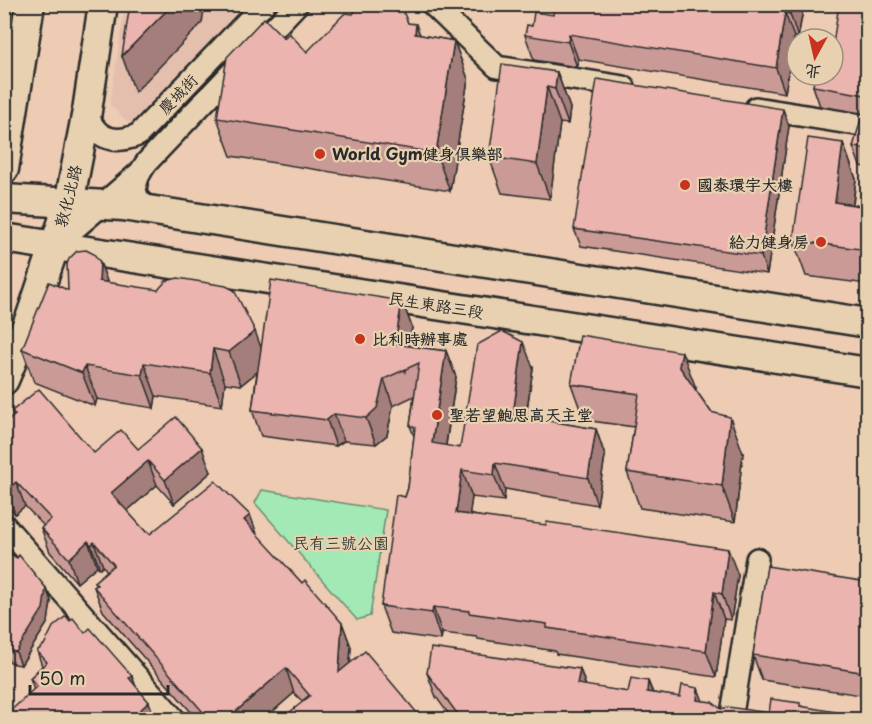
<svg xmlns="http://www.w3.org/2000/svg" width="872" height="724" font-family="'Playpen Sans','LXGW WenKai TC',sans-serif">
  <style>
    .built { fill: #e4bfad }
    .green { fill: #a3e9b5; stroke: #678a70; stroke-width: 1.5 }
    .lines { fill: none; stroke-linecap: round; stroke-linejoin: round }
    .street-casing { stroke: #2b2b2b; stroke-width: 26 }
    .secondary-casing { stroke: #2b2b2b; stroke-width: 33 }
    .street { stroke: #e7d1b0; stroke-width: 21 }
    .secondary { stroke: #e7d1b0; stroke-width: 28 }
    .wall { fill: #ca9b96; stroke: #2b2b2b; stroke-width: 1.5 }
    .shaded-wall { fill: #a47e7a; stroke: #2b2b2b; stroke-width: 1.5 }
    .building { fill: #ebb4af; stroke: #2b2b2b; stroke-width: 1.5 }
    .poi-dot { fill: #c8321e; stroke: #e7d1b0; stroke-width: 2 }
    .labels { text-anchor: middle; stroke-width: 4.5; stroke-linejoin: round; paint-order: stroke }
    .street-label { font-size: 16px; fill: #2b2b2b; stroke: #e7d1b0 }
    .poi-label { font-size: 16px; font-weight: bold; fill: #2b2b2b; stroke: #e7d1b0; text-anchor: start }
    .park-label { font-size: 16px; fill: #373e39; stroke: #e7d1b0 }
  </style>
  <rect width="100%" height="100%" fill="#edccb3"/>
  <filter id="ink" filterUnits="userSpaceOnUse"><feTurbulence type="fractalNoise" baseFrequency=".0167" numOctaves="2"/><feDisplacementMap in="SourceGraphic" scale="12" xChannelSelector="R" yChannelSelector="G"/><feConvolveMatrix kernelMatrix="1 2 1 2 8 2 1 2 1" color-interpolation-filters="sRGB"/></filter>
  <g filter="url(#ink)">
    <path class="built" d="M125,5H249L134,128L110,105Z"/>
    <path class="green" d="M262,490L386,510L370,616L357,620L255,503Z"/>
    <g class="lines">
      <defs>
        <g id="street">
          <path d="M432,4L497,67L624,87"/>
          <path d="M756,108L868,126"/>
          <path d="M87,111C93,138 113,145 138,135L264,4"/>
          <path d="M157,210C128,203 132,182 147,162L297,4"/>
          <path d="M55,245L137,175"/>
          <path d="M4,525L175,720"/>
          <path d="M731,720L757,559"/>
        </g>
        <g id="secondary">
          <path d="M4,169L30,4"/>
          <path d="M4,199L123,206L868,323"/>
          <path d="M4,238L868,372"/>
          <path d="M4,380L31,316L69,203L87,111L103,4"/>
        </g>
      </defs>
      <use href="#street" class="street-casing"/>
      <use href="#secondary" class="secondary-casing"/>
      <use href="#street" class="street"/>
      <use href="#secondary" class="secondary"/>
    </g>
    <g class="wall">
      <path d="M804,4L798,38L794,37L785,93L578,59L577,67L534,60L525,35L532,26L553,15Z"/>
      <path d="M867,4V114L820,106L813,86L833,75Z"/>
      <path d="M353,14L408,23L421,35L454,41L468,79L450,191L231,156L217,118L284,38L307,52Z"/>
      <path d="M557,72L570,108L568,124L560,123L550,199L502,193L489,157Z"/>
      <path d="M867,120V168L860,166L853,147Z"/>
      <path d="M789,126L767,274L581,246L574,229Z"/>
      <path d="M843,143L856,179L853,205L867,207V284L806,276L793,240Z"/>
      <path d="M100,262L107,282L261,347L402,301L412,327L409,346L446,351L456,377L446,446L460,448L533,368L526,417L596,429L605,456L597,505L505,489L504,501L472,497L469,514L738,575L731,620L724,619L716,677L556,654L555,651L478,639L477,637L442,633L441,640L391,633L381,606L405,497L408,488L414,436L410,426L414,396L393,406L387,435L376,444L344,441L336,446L261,436L252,410L257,372L241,385L225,383L222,406L156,396L154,408L97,399L95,406L34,382L22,349L68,290Z"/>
      <path d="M571,384L696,388L695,389L711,412L743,453L735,522L640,508L627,472L634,427L584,420Z"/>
      <path d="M12,411L94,453L138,449L211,472L174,504L157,485L127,511L146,532L150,534L250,515L257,535L302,583L342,623L351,647L350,663L302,701L294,693L263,720H198L103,611L94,587L96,586L94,582L107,571L103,566L100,569L97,566L77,583L50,552L41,528L44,526L25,506L15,514L4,502V424L14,416Z"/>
      <path d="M4,550L46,588L51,601L48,622L21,665L14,664L4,658Z"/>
      <path d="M867,582V696L762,680L753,655Z"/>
      <path d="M70,621L85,633L132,676L135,685L34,689L30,678L42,666L37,651Z"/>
      <path d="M580,669L586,686L628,692L648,681L653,693L703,701L721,709L769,713L801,706L838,720H453L436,697L427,673Z"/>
    </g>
    <g class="shaded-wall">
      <path d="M173,4H205L202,23L135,92L122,56Z"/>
      <path d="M791,4H804L798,38L790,14Z"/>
      <path d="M785,13L794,37L785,93L776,68Z"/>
      <path d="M416,24L430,62L415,34Z"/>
      <path d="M569,34L578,59L577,67L568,42Z"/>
      <path d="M454,41L468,79L450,191L436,153Z"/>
      <path d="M557,72L570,108L568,124L555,89Z"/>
      <path d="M547,87L560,123L550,199L537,164Z"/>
      <path d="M783,109L789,126L767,274L761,256Z"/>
      <path d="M843,143L856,179L848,238L835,202Z"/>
      <path d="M100,262L112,295L99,281Z"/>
      <path d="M402,301L412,327L405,371L395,344Z"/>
      <path d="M255,331L267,364L241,385L229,352Z"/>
      <path d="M523,342L533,368L522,442L513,415Z"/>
      <path d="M213,349L225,383L222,406L210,373Z"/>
      <path d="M446,351L456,377L442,470L432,443Z"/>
      <path d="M682,352L696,388L692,401L679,366Z"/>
      <path d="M144,363L156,396L154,408L142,375Z"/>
      <path d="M85,366L97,399L95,406L82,373Z"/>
      <path d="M384,379L393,406L387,435L376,444L366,418Z"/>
      <path d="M334,414L344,441L336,446L327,420Z"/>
      <path d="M730,417L743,453L735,522L722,486Z"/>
      <path d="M596,429L605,456L597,505L588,478Z"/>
      <path d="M202,448L211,472L174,504L165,480Z"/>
      <path d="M148,461L157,485L120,517L111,493Z"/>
      <path d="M495,463L505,489L504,501L494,475Z"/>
      <path d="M462,470L472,497L466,539L456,513Z"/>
      <path d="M16,482L25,506L15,514L7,490Z"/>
      <path d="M250,515L259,539L244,520Z"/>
      <path d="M88,541L97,566L77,583L69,559Z"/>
      <path d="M94,542L103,566L100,569L91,545Z"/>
      <path d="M728,549L738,575L731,620L722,594Z"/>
      <path d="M46,588L51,601L48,622L21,665L16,652Z"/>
      <path d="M714,592L724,619L716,677L706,651Z"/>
      <path d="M433,607L442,633L441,640L432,613Z"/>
      <path d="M342,623L351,647L347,696L339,672Z"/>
      <path d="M286,668L294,693L263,720H226Z"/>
      <path d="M580,669L588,693L577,684Z"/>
      <path d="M132,676L141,700L129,678Z"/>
      <path d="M648,681L657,705L647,692Z"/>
      <path d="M698,688L707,712L697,700Z"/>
      <path d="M149,702L156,720H129Z"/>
    </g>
    <g class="building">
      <path d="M130,4H173L122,56Z"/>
      <path d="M360,4H400L408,23L416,24L415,34L454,41L436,153L217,118L227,57L264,18L284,38L289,33L307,52L345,13L353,14Z"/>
      <path d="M554,4H791L790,14L785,13L776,68L569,34L568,42L525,35L527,25L532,26L534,12L553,15Z"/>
      <path d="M839,4H867V84L866,95L813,86L815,75H833V44Z"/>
      <path d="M502,64L557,72L555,89L547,87L537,164L489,157Z"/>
      <path d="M597,79L783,109L761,256L574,229Z"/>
      <path d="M861,119L867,120V149L853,147Z"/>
      <path d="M808,138L843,143L835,202L867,207V250L793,240Z"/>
      <path d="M86,250L94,254L100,262L99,281L158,290L166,281L178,278L226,286L234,290L255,331L229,352L213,349L210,373L144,363L142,375L85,366L82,373L22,349L49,282L68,290L67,264L69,259L77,251Z"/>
      <path d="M271,280L402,301L395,344L446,351L432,443L460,448L477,345L502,331L523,342L513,415L596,429L588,478L495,463L494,475L462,470L456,513L546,525L547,522L728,549L722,594L714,592L706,651L547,628V624L469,613V611L433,607L432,613L381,606L396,495L405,497L408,488L415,427L410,426L419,363L384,379L377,408L366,418L334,414L327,420L252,410Z"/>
      <path d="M580,335L682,352L679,366L711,412L730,417L722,486L627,472L639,394L571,384Z"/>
      <path d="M39,389L94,453L121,430L138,449L176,417L202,448L165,480L148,461L111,493L146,532L147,531L150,534L215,481L250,515L244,520L302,583L305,580L342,623L339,672L365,651L423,720H280L310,696L286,668L226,720H210L94,587L97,585L94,582L114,565L94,542L91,545L88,541L69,559L41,528L51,519L16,482L7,490L4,488V424L15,415L12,411Z"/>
      <path d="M4,550L17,558L19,555L46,588L43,609L16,652L9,651L4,648Z"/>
      <path d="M767,566L867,582V673L753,655Z"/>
      <path d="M66,616L70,621L73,618L85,633L90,628L132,676L129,678L149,702L129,720H4V717L37,686L30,678L47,662L37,651L44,645L53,627Z"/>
      <path d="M431,648L580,669L577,684L628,692L631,678L648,681L647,692L680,697L682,685L698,688L697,700L712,702L721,709L728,707L769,713L771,699L800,703V706L836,712L834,720H561L528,715L533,720H462L427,673Z"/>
    </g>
  </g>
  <g class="poi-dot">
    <circle cx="320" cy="154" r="6"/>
    <circle cx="685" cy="185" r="6"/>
    <circle cx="821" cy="242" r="6"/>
    <circle cx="360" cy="339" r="6"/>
    <circle cx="437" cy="415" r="6"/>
  </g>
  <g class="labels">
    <g class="street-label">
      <text transform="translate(178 94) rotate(-46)" y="6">慶城街</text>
      <text transform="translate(68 196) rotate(-76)" y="6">敦化北路</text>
      <text transform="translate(436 305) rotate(9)" y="6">民生東路三段</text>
    </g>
    <g class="poi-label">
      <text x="332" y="160">World Gym健身俱樂部</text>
      <text x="697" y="191">國泰環宇大樓</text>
      <text x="809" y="248" text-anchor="end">給力健身房</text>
      <text x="372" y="345">比利時辦事處</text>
      <text x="449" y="421">聖若望鮑思高天主堂</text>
    </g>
    <g class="park-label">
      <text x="341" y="549">民有三號公園</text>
    </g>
  </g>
  <rect width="872" height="724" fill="none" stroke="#e7d1b0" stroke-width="24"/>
  <rect x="12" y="12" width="848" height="700" fill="none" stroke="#2b2b2b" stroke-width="2" filter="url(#ink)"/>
  <g transform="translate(815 57) rotate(188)"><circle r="28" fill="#e7d1b0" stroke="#9c8f7b" stroke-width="1.5"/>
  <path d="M0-4.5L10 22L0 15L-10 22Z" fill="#c8321e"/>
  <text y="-9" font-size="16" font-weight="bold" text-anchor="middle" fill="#2b2b2b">北</text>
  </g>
  <path d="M30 685v9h138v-9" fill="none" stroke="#2b2b2b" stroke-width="3"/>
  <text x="39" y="685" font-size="18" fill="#2b2b2b" stroke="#e7d1b0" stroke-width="4.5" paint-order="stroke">50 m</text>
</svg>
